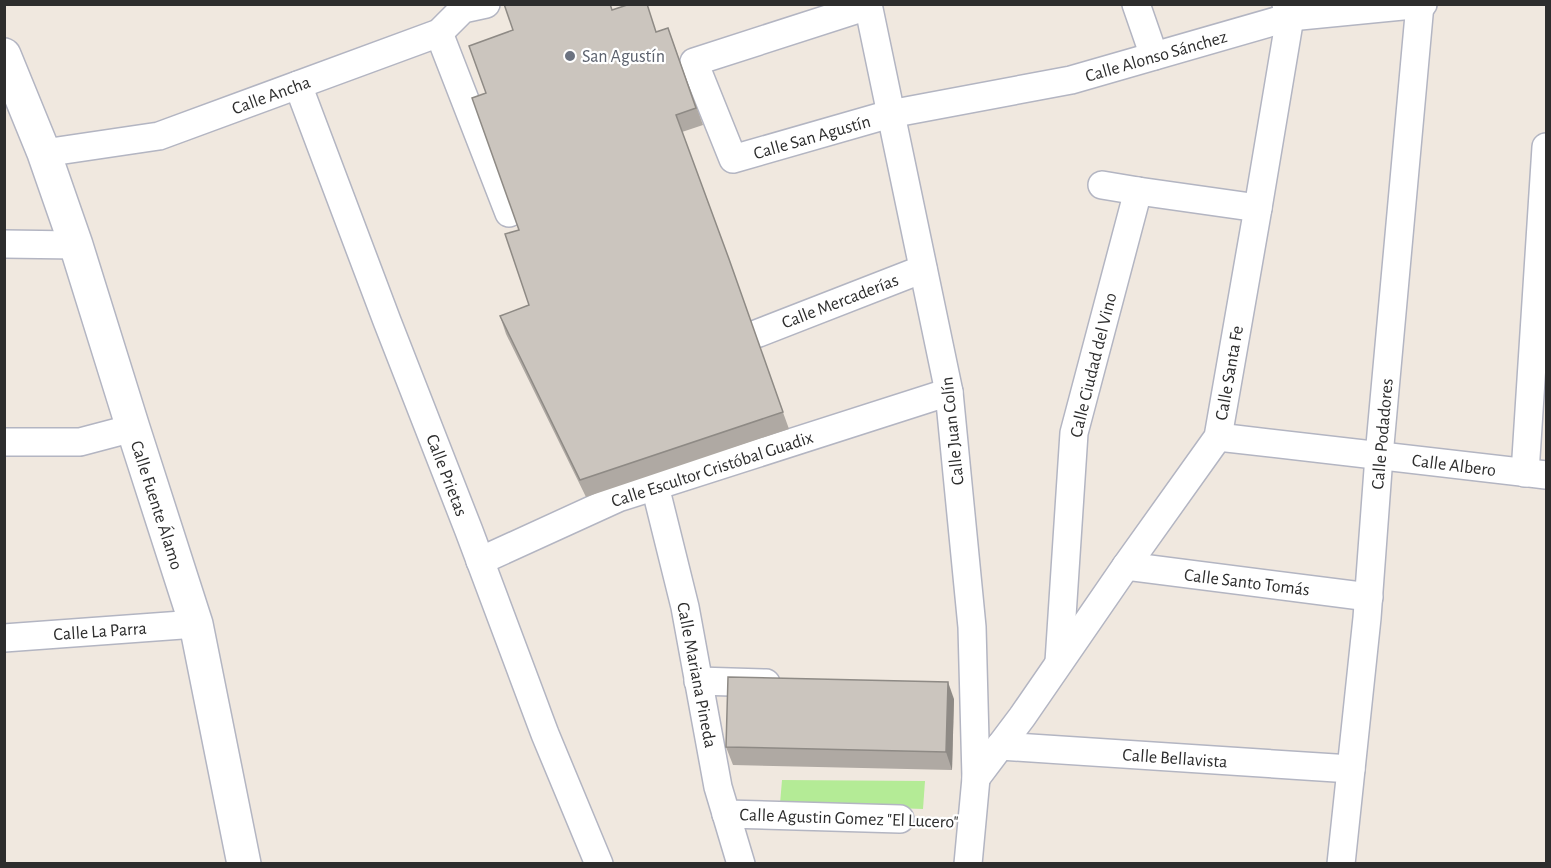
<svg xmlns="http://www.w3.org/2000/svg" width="1551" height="868" font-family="'Alegreya Sans',sans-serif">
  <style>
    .green { fill: #b4eb96 }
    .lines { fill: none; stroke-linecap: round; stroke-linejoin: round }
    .street-casing { stroke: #b3b5c2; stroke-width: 30 }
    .secondary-casing { stroke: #b3b5c2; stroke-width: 36 }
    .path { stroke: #c8c8c8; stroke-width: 4; stroke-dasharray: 4.5 3; stroke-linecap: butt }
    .street { stroke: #fff; stroke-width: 27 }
    .secondary { stroke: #fff; stroke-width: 33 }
    .wall { fill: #afa9a3 }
    .shaded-wall { fill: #8e8a85 }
    .building { fill: #cbc5be; stroke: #8e8a85; stroke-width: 1.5 }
    .worship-dot { fill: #6b7280; stroke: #fff; stroke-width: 2 }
    .labels { text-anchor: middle; stroke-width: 4.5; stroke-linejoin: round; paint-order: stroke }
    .worship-label { font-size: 18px; fill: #5b616d; stroke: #fff; text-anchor: start }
    .street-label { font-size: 18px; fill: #2d2d2d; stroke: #fff }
  </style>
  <rect width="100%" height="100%" fill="#f0e8df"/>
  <path class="green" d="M782,780L925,781L923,809L780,804Z"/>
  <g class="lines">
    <defs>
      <g id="street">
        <path d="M868,4L949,392L972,627L976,778L968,864"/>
        <path d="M1136,4L1154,56"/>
        <path d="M868,6L694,62L733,159L890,114L1071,80L1290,17L1423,4"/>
        <path d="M439,33L509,213"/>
        <path d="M298,85L387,321L469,531L545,734L599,864"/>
        <path d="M44,153L159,136L439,33L463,9L486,4"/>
        <path d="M1102,185L1138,191"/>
        <path d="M4,244L76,245"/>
        <path d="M756,334L923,269"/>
        <path d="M1218,437L1546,475"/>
        <path d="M4,442H80L133,428"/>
        <path d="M1525,473L1546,147"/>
        <path d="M655,486L685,607L718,787L741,864"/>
        <path d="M480,561L618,498L949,392"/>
        <path d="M1126,566L1369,597"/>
        <path d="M4,638L196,624"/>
        <path d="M1059,662L1074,433L1138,191L1258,208"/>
        <path d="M698,681L766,683"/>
        <path d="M1000,746L1351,769"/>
        <path d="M976,778L1022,717L1126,566L1218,437L1258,208L1290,17L1286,4"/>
        <path d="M726,814L900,819"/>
        <path d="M1341,864L1367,618L1379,456L1420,4"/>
      </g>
      <path id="secondary" d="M4,55L44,153L76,245L133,428L196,624L244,864"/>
    </defs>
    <use href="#street" class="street-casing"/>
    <use href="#secondary" class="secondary-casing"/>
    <path class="path" d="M925,820L948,821"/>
    <use href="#street" class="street"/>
    <use href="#secondary" class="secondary"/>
  </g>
  <g class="wall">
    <path d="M613,10L657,32L668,28L703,125L682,132L789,429L586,497L506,334L500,316L529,305L519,230L486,93L513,30Z"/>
    <path d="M954,699L952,770L733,765L726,747Z"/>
  </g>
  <path class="shaded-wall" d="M948,682L954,699L952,770L946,752Z"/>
  <g class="building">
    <path d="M504,4H610L612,10L630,4H647L656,32L668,28L696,108L676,115L729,259L783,412L580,480L500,316L529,305L505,234L519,230L472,98L486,93L469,46L513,30Z"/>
    <path d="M728,677L948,682L946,752L726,747Z"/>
  </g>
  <circle class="worship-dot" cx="570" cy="56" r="6"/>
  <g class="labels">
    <g class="worship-label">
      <text x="582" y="62">San Agustín</text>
    </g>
    <g class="street-label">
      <text transform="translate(1156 56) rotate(-16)" y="6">Calle Alonso Sánchez</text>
      <text transform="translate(271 95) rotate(-20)" y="6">Calle Ancha</text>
      <text transform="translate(812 137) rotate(-16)" y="6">Calle San Agustín</text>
      <text transform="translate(840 301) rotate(-21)" y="6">Calle Mercaderías</text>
      <text transform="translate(1093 365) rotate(-76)" y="6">Calle Ciudad del Vino</text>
      <text transform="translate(1229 373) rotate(-80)" y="6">Calle Santa Fe</text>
      <text transform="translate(952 431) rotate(-96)" y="6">Calle Juan Colín</text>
      <text transform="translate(1382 434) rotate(-85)" y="6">Calle Podadores</text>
      <text transform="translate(1454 465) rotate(7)" y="6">Calle Albero</text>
      <text transform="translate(712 469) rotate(-18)" y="6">Calle Escultor Cristóbal Guadix</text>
      <text transform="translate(447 475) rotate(69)" y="6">Calle Prietas</text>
      <text transform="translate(157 505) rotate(72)" y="6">Calle Fuente Álamo</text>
      <text transform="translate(1247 582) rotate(7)" y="6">Calle Santo Tomás</text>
      <text transform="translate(100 631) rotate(-4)" y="6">Calle La Parra</text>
      <text transform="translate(697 675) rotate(79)" y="6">Calle Mariana Pineda</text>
      <text transform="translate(1175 758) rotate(4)" y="6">Calle Bellavista</text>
      <text transform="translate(849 818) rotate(2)" y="6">Calle Agustin Gomez "El Lucero"</text>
    </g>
  </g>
  <rect width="1551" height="868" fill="none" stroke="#2d2d2d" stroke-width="12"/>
</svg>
